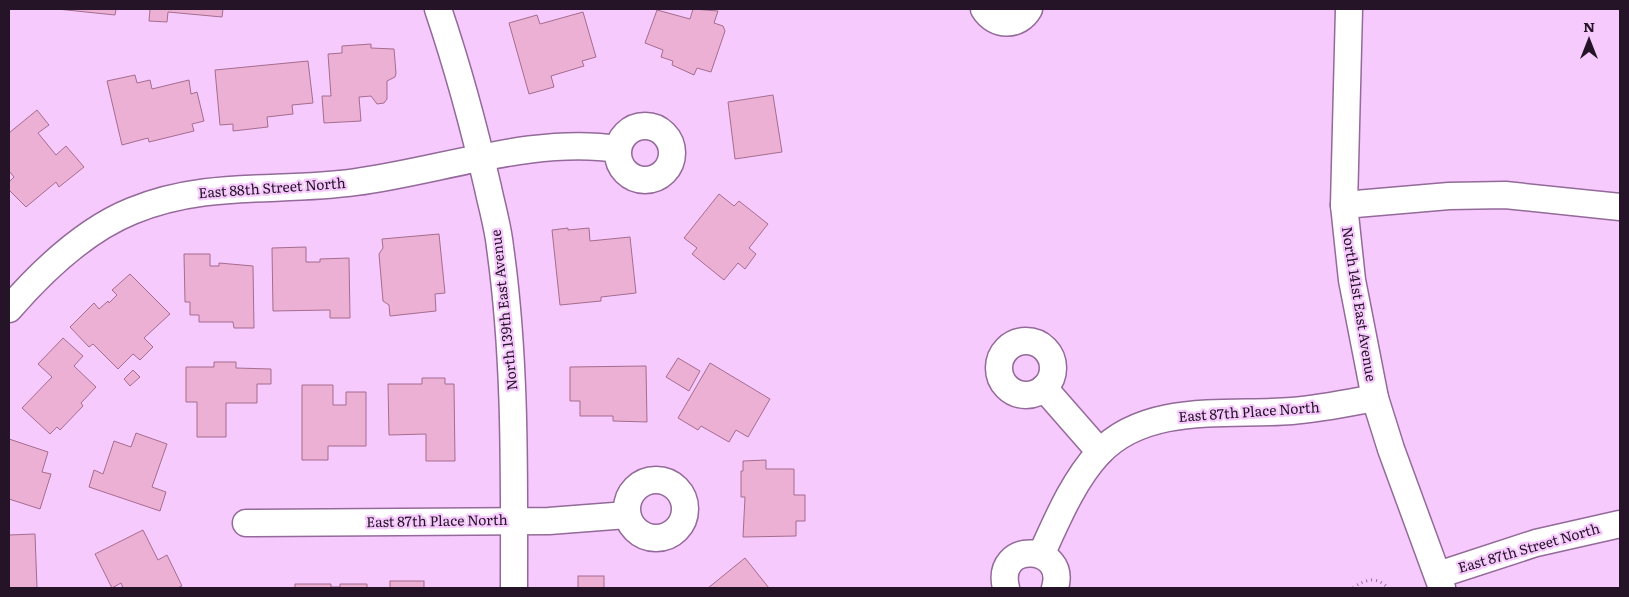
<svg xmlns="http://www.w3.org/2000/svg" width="1629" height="597" font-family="Literata,serif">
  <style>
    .building { fill: #ecb0d4; stroke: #a46d8f }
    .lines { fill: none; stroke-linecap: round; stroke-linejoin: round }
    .minor-casing { stroke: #936a99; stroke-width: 29 }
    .path { stroke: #907194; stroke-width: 3; stroke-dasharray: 1 4; stroke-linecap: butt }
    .minor { stroke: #fff; stroke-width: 26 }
    .labels { text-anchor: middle; stroke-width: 4.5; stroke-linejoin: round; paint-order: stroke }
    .street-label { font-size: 14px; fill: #251427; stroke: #f7cafd }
  </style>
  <rect width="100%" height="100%" fill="#f7cafd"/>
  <g class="building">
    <path d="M57,9H116L115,15Z"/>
    <path d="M150,9H223L222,17L168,12L167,22L149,21Z"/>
    <path d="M693,9L718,11L714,23L723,26L725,31L711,72L697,68L694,75L672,65L673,61L661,57L663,50L645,43L657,10L690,19Z"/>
    <path d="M583,12L596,57L582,61L584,66L551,76L554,87L529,94L509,23L537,15L540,24Z"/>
    <path d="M371,44V48L394,49L396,73L395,77L387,81V99L384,103L377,104L371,96L359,97L361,121L324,123L322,96H331L328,54L342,53V46Z"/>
    <path d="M308,61L313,103L292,105L293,114L267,117L268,127L233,131V124L220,125L215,70Z"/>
    <path d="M135,75L137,83L150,80L152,89L189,80L191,94L197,92L204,121L192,124L194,131L149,142L148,138L122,145L107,81Z"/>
    <path d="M773,95L782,152L735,159L728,102Z"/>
    <path d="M37,110L49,125L38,133L56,155L66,146L84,167L59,187L56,182L26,207L9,190V182L14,177L9,171V133Z"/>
    <path d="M719,194L734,206L739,201L768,224L749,248L756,254L745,269L738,263L724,280L692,254L697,248L684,238Z"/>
    <path d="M568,228V230L589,228L590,241L630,237L636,293L601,297V301L560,305L552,230Z"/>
    <path d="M439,234L445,293L435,294L436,311L390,316L389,305L383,301L379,254L383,248L382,239Z"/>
    <path d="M306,247V262H320V259L349,258L350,318H330V310L273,311L272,248Z"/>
    <path d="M184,254H210V266H219V263L253,266L254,328H234L233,322H199V315H190V302H185Z"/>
    <path d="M130,274L170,314L144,338L153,347L140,360L133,354L118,369L93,344L89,347L70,327L94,303L99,309L108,301L109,303L117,295L112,290Z"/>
    <path d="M63,338L83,356L74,366L96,387L81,403L83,406L60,430L57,427L50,434L22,408L52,377L38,364Z"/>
    <path d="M678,358L700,371L689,391L666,377Z"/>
    <path d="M214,362H236V368L271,369V384H257V403H226V437H197V402H186V367H214Z"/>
    <path d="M710,363L770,399L748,437L736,430L729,442L701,426L698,430L678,418Z"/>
    <path d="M646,366L647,422L613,421V416H580V401H570V367Z"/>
    <path d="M133,370L140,377L130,386L124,379Z"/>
    <path d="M422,378H445V384H454L455,461H426V434L389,435L388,384H422Z"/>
    <path d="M302,385H333V405H346V392H366V446H328V460H302Z"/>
    <path d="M136,433L167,444L152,487L166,492L160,511L89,487L94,470L103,474L114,441L131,447Z"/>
    <path d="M9,439L48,452L42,472L51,474L40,509L9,499Z"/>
    <path d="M766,460V469H794V495H805V521H796V536L743,537L745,497H741V471H743V461Z"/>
    <path d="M143,530L158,560L167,555L182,586L177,588H123L121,583L112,588L95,554Z"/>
    <path d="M35,534L37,588H9V535Z"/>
    <path d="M745,558L769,588H708Z"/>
    <rect x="578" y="576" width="26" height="12"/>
    <rect x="390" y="581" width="34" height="7"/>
    <path d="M295,584H331V587H340V584H367V588H295Z"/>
  </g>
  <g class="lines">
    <defs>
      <g id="minor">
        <path d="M438,9C458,68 474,127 488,188C492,207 498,227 500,247C516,360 514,475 514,588"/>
        <path d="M984,9C995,27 1019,27 1029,9"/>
        <path d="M1349,9L1344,205L1352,280L1375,398L1391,449L1442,588"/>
        <circle cx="645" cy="153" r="27"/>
        <path d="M1344,205L1449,196L1505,195L1620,207"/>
        <path d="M9,309C42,271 85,230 132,211C207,180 279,193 356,182C440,171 533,136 618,149"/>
        <circle cx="1026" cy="368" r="27"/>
        <path d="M1044,388L1100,452"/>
        <circle cx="656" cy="509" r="29"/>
        <path d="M246,523L549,521L627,515"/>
        <path d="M1041,555C1057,520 1073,481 1099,453C1147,402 1230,416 1292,411C1320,409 1348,403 1375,398"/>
        <path d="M1438,575L1536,543L1620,524"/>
        <path d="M1006,588C994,540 1068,544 1055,588"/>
      </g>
    </defs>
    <use href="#minor" class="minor-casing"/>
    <path class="path" d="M1353,588C1365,579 1377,576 1388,588"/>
    <use href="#minor" class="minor"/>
  </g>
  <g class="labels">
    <g class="street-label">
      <text transform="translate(272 188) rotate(-4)" y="5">East 88th Street North</text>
      <text transform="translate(1359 304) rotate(81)" y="5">North 141st East Avenue</text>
      <text transform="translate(504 310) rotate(-96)" y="5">North 139th East Avenue</text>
      <text transform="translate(1249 412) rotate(-4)" y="5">East 87th Place North</text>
      <text transform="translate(437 521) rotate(-1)" y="5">East 87th Place North</text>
      <text transform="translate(1529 548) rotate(-16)" y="5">East 87th Street North</text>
    </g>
  </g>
  <rect width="1629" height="597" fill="none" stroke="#251427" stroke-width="20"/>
  <g transform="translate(1589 40)" stroke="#f7cafd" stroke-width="4" paint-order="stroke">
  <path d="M0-4L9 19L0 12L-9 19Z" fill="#251427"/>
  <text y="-8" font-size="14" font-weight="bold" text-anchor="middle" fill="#251427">N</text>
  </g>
</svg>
